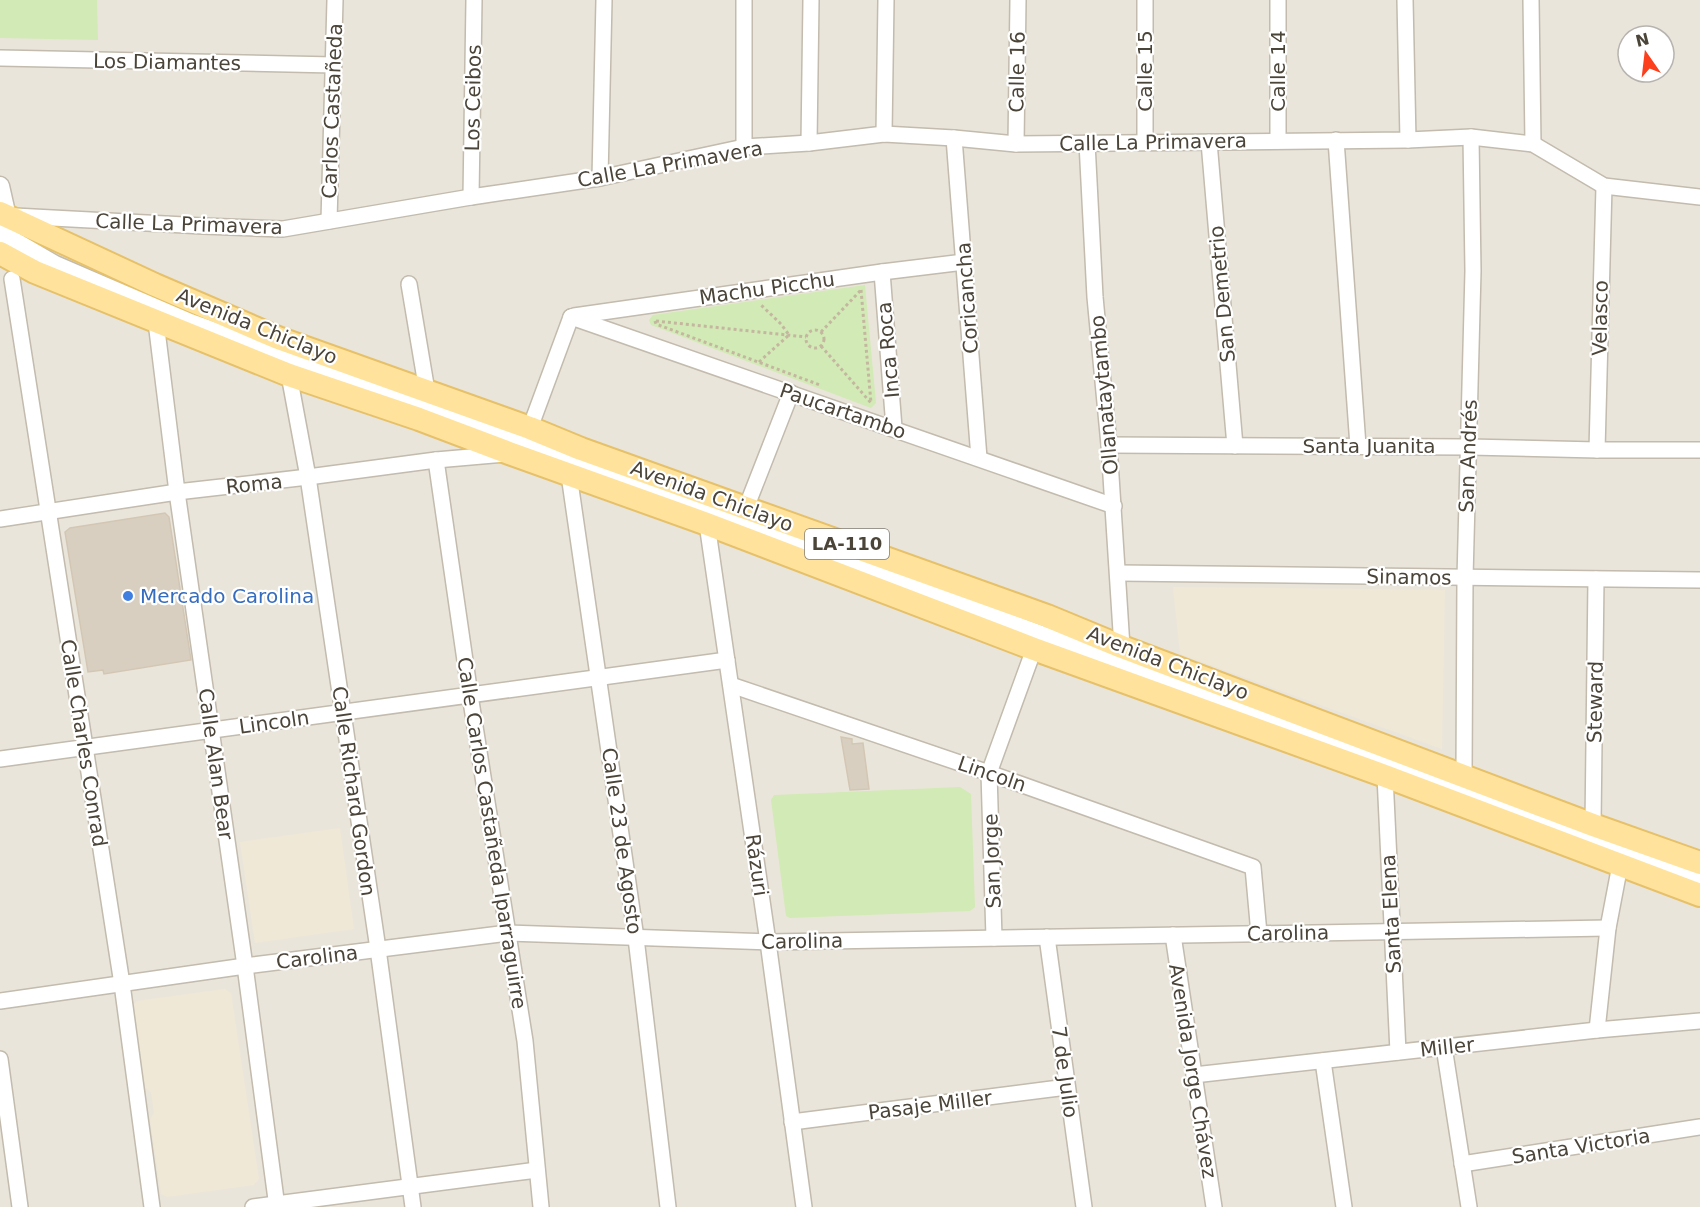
<svg xmlns="http://www.w3.org/2000/svg" width="1700" height="1207" font-family="'DejaVu Sans',sans-serif">
  <style>
    .residential { fill: #eae5da; fill-rule: evenodd }
    .education { fill: #efe8d6 }
    .green { fill: #d2eab5 }
    .building { fill: #d8cfc1; stroke: #d3c7b4; stroke-width: 1.5 }
    .lines { fill: none; stroke-linecap: round; stroke-linejoin: round }
    .minor-casing { stroke: #c2bbae; stroke-width: 18 }
    .tertiary-casing { stroke: #c2bbae; stroke-width: 21 }
    .primary-casing { stroke: #e6c16a; stroke-width: 26 }
    .path { stroke: #c4b79f; stroke-width: 3; stroke-dasharray: 3 3; stroke-linecap: butt }
    .minor { stroke: #fff; stroke-width: 15 }
    .tertiary { stroke: #fff; stroke-width: 18 }
    .primary { stroke: #ffe39c; stroke-width: 22 }
    .shop-dot { fill: #3f7fe0; stroke: #fff; stroke-width: 2 }
    .labels { text-anchor: middle; stroke-width: 4.5; stroke-linejoin: round; paint-order: stroke }
    .shield { fill: #fff; stroke: #817c74; stroke-width: 1.5 }
    .shield-label { font-size: 18px; font-weight: bold; fill: #4b4439 }
    .street-label { font-size: 20px; fill: #4b4439; stroke: #fff }
    .shop-label { font-size: 20px; fill: #366cbe; stroke: #fff; text-anchor: start }
  </style>
  <rect width="100%" height="100%" fill="#f6f3ec"/>
  <path class="residential" d="M0,0H1700V1207H0ZM1628,36H1664V72H1628Z"/>
  <g class="education">
    <path d="M1173,587L1445,590L1442,749L1180,654Z"/>
    <path d="M340,828L354,929L255,943L240,842Z"/>
    <path d="M225,989L231,993L259,1179L254,1185L167,1197L161,1194L150,1119L154,1113L151,1092L145,1088L133,1005L137,1001Z"/>
  </g>
  <g class="green">
    <path d="M0,0H97L98,40L0,38Z"/>
    <path d="M865,285L876,403L871,408L651,325L649,320L653,315Z"/>
    <path d="M960,787L971,794L975,907L970,911L790,918L786,916L771,800L774,795Z"/>
  </g>
  <g class="building">
    <path d="M165,513L169,517L191,660L104,674L103,670L88,672L65,532L70,528Z"/>
    <path d="M841,737L852,739V744L863,743L869,789L850,790Z"/>
  </g>
  <g class="lines">
    <defs>
      <g id="minor">
        <path d="M1405,0L1408,140"/>
        <path d="M1531,0L1533,144"/>
        <path d="M0,58L334,65"/>
        <path d="M884,134L886,0"/>
        <path d="M954,138L979,458"/>
        <path d="M1336,140L1358,446"/>
        <path d="M1278,141V0"/>
        <path d="M1145,142V0"/>
        <path d="M1209,142L1235,446"/>
        <path d="M809,143L811,0"/>
        <path d="M1087,143L1095,297L1109,445L1122,647"/>
        <path d="M1016,144L1018,0"/>
        <path d="M744,147V0"/>
        <path d="M600,178L604,0"/>
        <path d="M471,197L474,0"/>
        <path d="M15,216L203,226L283,229L471,197L600,178L744,147L809,143L884,134L954,138L1016,144L1408,140L1471,137L1533,144L1604,186L1700,197"/>
        <path d="M329,221L335,0"/>
        <path d="M882,272L894,428"/>
        <path d="M12,279L122,984L152,1207"/>
        <path d="M409,284L427,391"/>
        <path d="M574,316L882,272L964,262"/>
        <path d="M571,317L1114,506"/>
        <path d="M156,322L177,492L245,966L277,1207"/>
        <path d="M289,375L308,477L378,949L413,1207"/>
        <path d="M525,433L530,428L571,317"/>
        <path d="M1109,445L1469,447L1597,450H1700"/>
        <path d="M1597,450L1604,186"/>
        <path d="M436,460L470,695L525,1041L541,1207"/>
        <path d="M569,475L636,938L668,1207"/>
        <path d="M746,508L791,393"/>
        <path d="M0,519L177,492L308,477L436,460L505,454"/>
        <path d="M707,524L768,942L804,1207"/>
        <path d="M1118,573L1700,580"/>
        <path d="M731,685L989,773L1253,867L1259,934"/>
        <path d="M0,759L727,660"/>
        <path d="M1385,776L1398,1052"/>
        <path d="M1464,776L1465,578L1473,271L1471,137"/>
        <path d="M1593,825L1596,579"/>
        <path d="M1173,935L1214,1207"/>
        <path d="M1047,937L1084,1207"/>
        <path d="M994,938L989,773L1034,649"/>
        <path d="M0,1001L245,966L508,933L768,942L1608,928"/>
        <path d="M1597,1030L1608,928L1620,865"/>
        <path d="M1444,1047L1469,1207"/>
        <path d="M0,1059L20,1207"/>
        <path d="M1323,1061L1344,1207"/>
        <path d="M1194,1075L1597,1030L1700,1021"/>
        <path d="M792,1122L1067,1087"/>
        <path d="M1462,1164L1700,1127"/>
        <path d="M253,1207L537,1170"/>
      </g>
      <g id="tertiary">
        <path d="M0,186L9,226"/>
        <path d="M0,233L55,265L190,323L519,440L1700,881"/>
      </g>
      <g id="primary">
        <path d="M0,213L155,285L278,338L530,428L581,449L1047,616L1122,647L1593,825L1700,863"/>
        <path d="M0,253L35,272L289,375L419,419L509,453L707,524L1034,649L1385,776L1700,895"/>
      </g>
    </defs>
    <use href="#minor" class="minor-casing"/>
    <use href="#tertiary" class="tertiary-casing"/>
    <use href="#primary" class="primary-casing"/>
    <g class="path">
      <path d="M861,290L871,403"/>
      <path d="M655,321L656,324L820,385"/>
      <path d="M656,321L806,337"/>
      <circle cx="815" cy="339" r="9"/>
      <path d="M821,332L861,290"/>
      <path d="M821,346L871,403"/>
      <path d="M759,362L789,335L781,324L761,305"/>
    </g>
    <use href="#minor" class="minor"/>
    <use href="#tertiary" class="tertiary"/>
    <use href="#primary" class="primary"/>
  </g>
  <circle class="shop-dot" cx="128" cy="596" r="6"/>
  <g class="labels">
    <rect class="shield" x="805" y="529" width="84" height="30" rx="4.5"/>
    <g class="shield-label">
      <text x="847" y="550">LA-110</text>
    </g>
    <g class="street-label">
      <text transform="translate(167 62) rotate(1)" y="7">Los Diamantes</text>
      <text transform="translate(1145 71) rotate(-90)" y="7">Calle 15</text>
      <text transform="translate(1278 71) rotate(-90)" y="7">Calle 14</text>
      <text transform="translate(1017 72) rotate(-89)" y="7">Calle 16</text>
      <text transform="translate(473 98) rotate(-89)" y="7">Los Ceibos</text>
      <text transform="translate(332 111) rotate(-88)" y="7">Carlos Castañeda</text>
      <text transform="translate(1153 142) rotate(-1)" y="7">Calle La Primavera</text>
      <text transform="translate(670 164) rotate(-10)" y="7">Calle La Primavera</text>
      <text transform="translate(189 224) rotate(2)" y="7">Calle La Primavera</text>
      <text transform="translate(767 288) rotate(-8)" y="7">Machu Picchu</text>
      <text transform="translate(1222 294) rotate(-95)" y="7">San Demetrio</text>
      <text transform="translate(967 298) rotate(-94)" y="7">Coricancha</text>
      <text transform="translate(1600 318) rotate(-89)" y="7">Velasco</text>
      <text transform="translate(257 326) rotate(22)" y="7">Avenida Chiclayo</text>
      <text transform="translate(888 350) rotate(-95)" y="7">Inca Roca</text>
      <text transform="translate(1104 395) rotate(-95)" y="7">Ollanataytambo</text>
      <text transform="translate(843 411) rotate(19)" y="7">Paucartambo</text>
      <text x="1369" y="453">Santa Juanita</text>
      <text transform="translate(1468 456) rotate(-88)" y="7">San Andrés</text>
      <text transform="translate(254 484) rotate(-6)" y="7">Roma</text>
      <text transform="translate(712 496) rotate(20)" y="7">Avenida Chiclayo</text>
      <text transform="translate(1409 577) rotate(1)" y="7">Sinamos</text>
      <text transform="translate(1168 663) rotate(21)" y="7">Avenida Chiclayo</text>
      <text transform="translate(1595 702) rotate(-89)" y="7">Steward</text>
      <text transform="translate(274 722) rotate(-8)" y="7">Lincoln</text>
      <text transform="translate(84 743) rotate(81)" y="7">Calle Charles Conrad</text>
      <text transform="translate(216 764) rotate(82)" y="7">Calle Alan Bear</text>
      <text transform="translate(992 774) rotate(19)" y="7">Lincoln</text>
      <text transform="translate(354 791) rotate(82)" y="7">Calle Richard Gordon</text>
      <text transform="translate(492 833) rotate(81)" y="7">Calle Carlos Castañeda Iparraguirre</text>
      <text transform="translate(622 841) rotate(82)" y="7">Calle 23 de Agosto</text>
      <text transform="translate(992 861) rotate(-92)" y="7">San Jorge</text>
      <text transform="translate(757 865) rotate(82)" y="7">Rázuri</text>
      <text transform="translate(1391 914) rotate(-93)" y="7">Santa Elena</text>
      <text transform="translate(1288 933) rotate(-1)" y="7">Carolina</text>
      <text transform="translate(802 941) rotate(-1)" y="7">Carolina</text>
      <text transform="translate(317 957) rotate(-7)" y="7">Carolina</text>
      <text transform="translate(1447 1047) rotate(-6)" y="7">Miller</text>
      <text transform="translate(1193 1071) rotate(81)" y="7">Avenida Jorge Chávez</text>
      <text transform="translate(1065 1072) rotate(82)" y="7">7 de Julio</text>
      <text transform="translate(930 1105) rotate(-7)" y="7">Pasaje Miller</text>
      <text transform="translate(1581 1146) rotate(-9)" y="7">Santa Victoria</text>
    </g>
    <g class="shop-label">
      <text x="140" y="603">Mercado Carolina</text>
    </g>
  </g>
  <g transform="translate(1646 54) rotate(346)"><circle r="28" fill="#ffffff" stroke="#b7b4b0" stroke-width="1.5"/>
  <path d="M0-4.5L10 22L0 15L-10 22Z" fill="#fc3f1d"/>
  <text y="-9" font-size="16" font-weight="bold" text-anchor="middle" fill="#4b4439">N</text>
  </g>
</svg>
